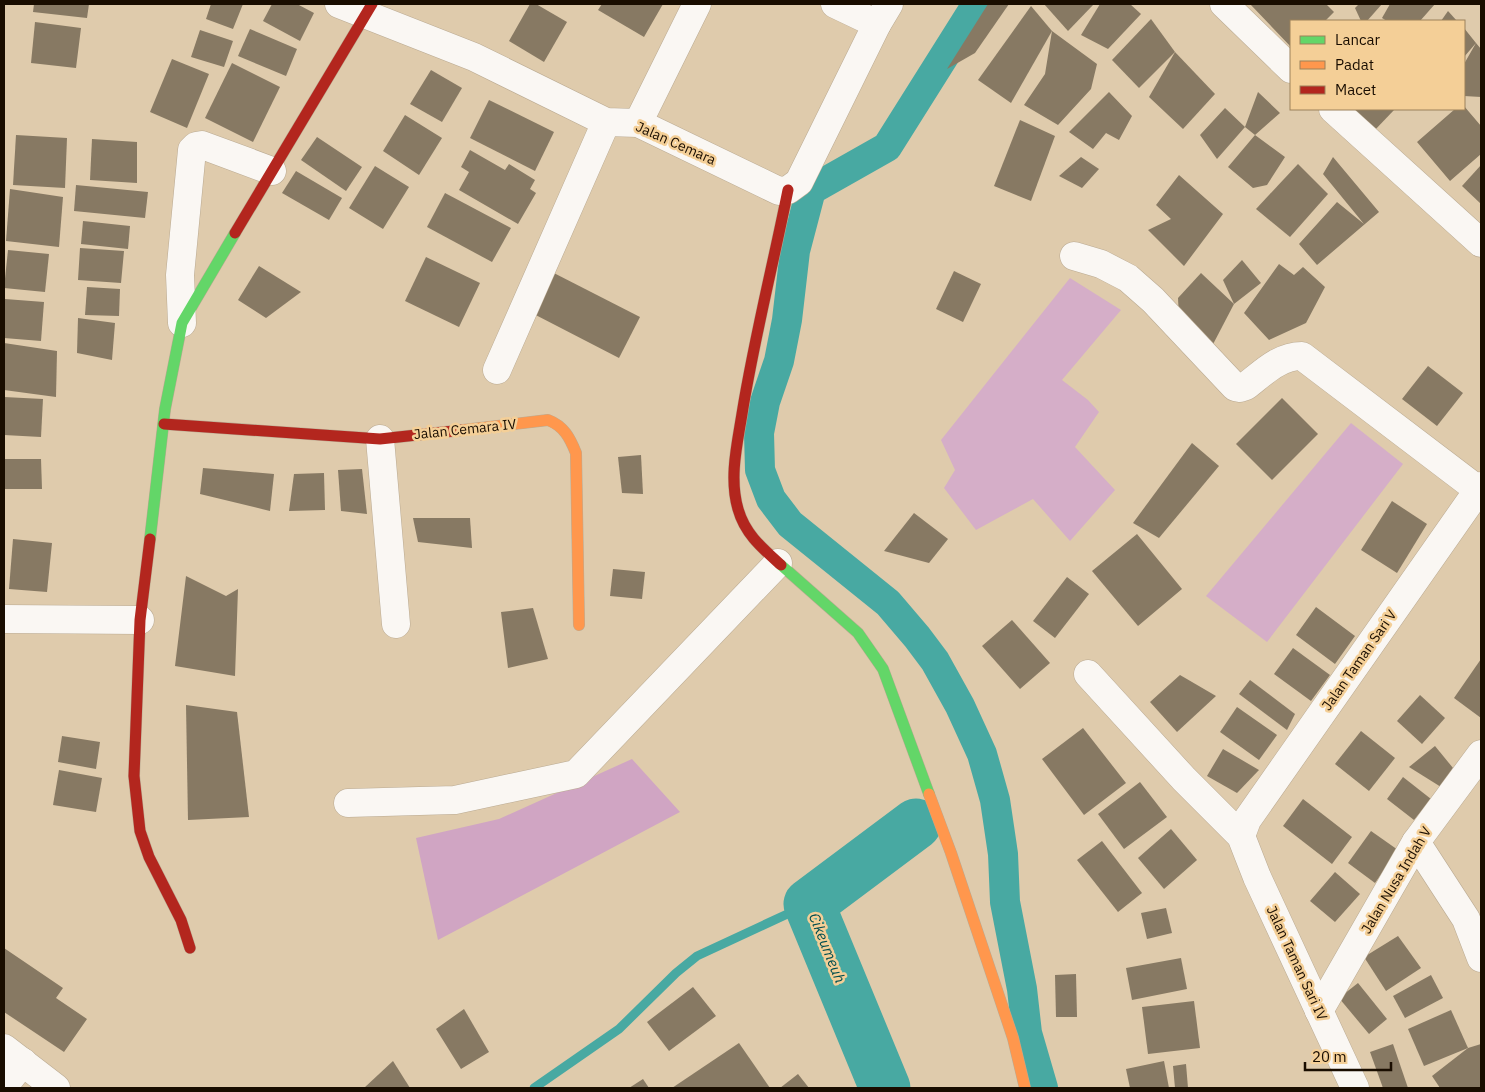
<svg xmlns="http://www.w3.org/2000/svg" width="1485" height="1092" font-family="'IBM Plex Sans',sans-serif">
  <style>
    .green { fill: #d5aec8 }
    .forest { fill: #d0a5c3 }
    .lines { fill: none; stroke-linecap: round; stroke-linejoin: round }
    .stream { stroke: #48a9a2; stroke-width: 9 }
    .canal { stroke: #48a9a2; stroke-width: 30 }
    .river { stroke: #48a9a2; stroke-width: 51 }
    .building { fill: #877963 }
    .street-casing { stroke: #baaa92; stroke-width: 29 }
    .fast-casing { stroke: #baaa92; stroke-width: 12 }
    .slow-casing { stroke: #baaa92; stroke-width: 12 }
    .jam-casing { stroke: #baaa92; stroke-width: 12 }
    .street { stroke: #faf7f3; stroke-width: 28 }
    .fast { stroke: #63d668; stroke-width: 11 }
    .slow { stroke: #ff974d; stroke-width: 11 }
    .jam { stroke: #b3261e; stroke-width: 11 }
    .labels { text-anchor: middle; stroke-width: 5; stroke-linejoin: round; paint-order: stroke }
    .street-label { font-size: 14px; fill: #190d00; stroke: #f4cf97 }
    .water-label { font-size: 15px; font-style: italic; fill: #014d4f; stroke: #f4cf97 }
  </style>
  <rect width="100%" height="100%" fill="#dfcbac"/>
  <g class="green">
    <path d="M1070,278L1121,310L1062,380L1088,400L1099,412L1075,447L1115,490L1070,541L1033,499L976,530L944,488L955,470L941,440Z"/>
    <path d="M1351,423L1403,464L1267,642L1206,596Z"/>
  </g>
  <path class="forest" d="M632,759L680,812L438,940L416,838L499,819Z"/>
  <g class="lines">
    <path class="stream" d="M534,1088L619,1029L676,973L697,956L809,904"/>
    <path class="canal" d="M977,4L887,147L811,190L795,251L787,320L779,361L765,402L759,433L760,470L771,499L790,524L888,603L917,637L935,661L960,706L982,754L995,800L1003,854L1005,902L1022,989L1027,1033L1043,1088"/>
    <path class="river" d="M885,1088L809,904L916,824"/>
  </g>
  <g class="building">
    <path d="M34,4H89L87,18L33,12Z"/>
    <path d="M211,4H243L233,29L206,19Z"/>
    <path d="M272,4H297L314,13L300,41L263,21Z"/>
    <path d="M530,4H536L567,22L544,62L509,41Z"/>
    <path d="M602,4H663L644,37L598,10Z"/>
    <path d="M988,4H1009L975,53L947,69Z"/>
    <path d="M1044,4H1094L1068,31Z"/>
    <path d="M1100,4H1130L1141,14L1108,49L1081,35Z"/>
    <path d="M1250,4H1326L1334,12L1325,21H1291V47Z"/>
    <path d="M1359,4H1382L1367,21H1361L1355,8Z"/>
    <path d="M1390,4H1435L1420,21H1387L1382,18Z"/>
    <path d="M1031,6L1052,31L1011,103L978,80Z"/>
    <path d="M1448,11L1457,21H1441Z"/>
    <path d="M1151,19L1175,52L1139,88L1112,60Z"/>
    <path d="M35,22L81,28L76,68L31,63Z"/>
    <path d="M1464,28L1476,43L1481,49V97L1464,96V64L1476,43L1464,57Z"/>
    <path d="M250,29L297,49L286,76L238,56Z"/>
    <path d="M200,30L233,41L224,67L191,57Z"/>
    <path d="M1052,31L1097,64L1091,89L1058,125L1024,105L1045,74Z"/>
    <path d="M1175,52L1215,94L1183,129L1149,97Z"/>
    <path d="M172,59L209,74L187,128L150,112Z"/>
    <path d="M232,63L280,87L253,142L205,118Z"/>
    <path d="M431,70L462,88L442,122L410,104Z"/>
    <path d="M1109,92L1132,116L1119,140L1106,133L1093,149L1069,132Z"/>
    <path d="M1258,92L1280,113L1255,135L1285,157L1267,185L1253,188L1228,167L1255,135L1245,127L1217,159L1200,135L1225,108L1245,127Z"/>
    <path d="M489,100L554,132L535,171L470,138Z"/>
    <path d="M1464,106L1481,126V154L1450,181L1417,142L1455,109H1464Z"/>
    <path d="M1344,109H1395L1373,132Z"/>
    <path d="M405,115L442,138L419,175L383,151Z"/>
    <path d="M1020,120L1055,136L1031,201L994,186Z"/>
    <path d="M16,135L67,138L65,188L13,185Z"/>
    <path d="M317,137L362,167L346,191L301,160Z"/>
    <path d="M92,139L137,142V183L90,180Z"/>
    <path d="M470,150L505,170L509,164L535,180L530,189L536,193L518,224L459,190L469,172L461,167Z"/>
    <path d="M1081,157L1099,169L1082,188L1059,176Z"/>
    <path d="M1333,157L1379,212L1317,265L1299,244L1337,202L1364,224L1323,174Z"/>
    <path d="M1298,164L1328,194L1290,237L1256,209Z"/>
    <path d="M1481,165V204L1462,186Z"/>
    <path d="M375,166L409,187L383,229L349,208Z"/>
    <path d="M296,171L342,198L329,220L282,193Z"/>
    <path d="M1179,175L1223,214L1184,266L1148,230L1171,219L1156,205Z"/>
    <path d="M76,185L148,192L145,218L74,211Z"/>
    <path d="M10,189L63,197L59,247L6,241Z"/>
    <path d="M445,193L511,228L492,262L427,227Z"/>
    <path d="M83,221L130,226L128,249L81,244Z"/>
    <path d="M80,248L124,251L121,283L78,280Z"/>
    <path d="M8,250L49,254L45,292L4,288Z"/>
    <path d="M426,257L480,283L459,327L405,301Z"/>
    <path d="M1242,260L1261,283L1234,304L1223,280Z"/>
    <path d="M1279,264L1294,275L1303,267L1325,287L1306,323L1269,340L1244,313Z"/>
    <path d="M259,266L301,292L266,318L238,300Z"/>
    <path d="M546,269L640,317L619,358L526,310Z"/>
    <path d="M954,271L981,284L963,322L936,309Z"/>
    <path d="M1201,273L1234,304L1210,350L1179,318L1178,298Z"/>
    <path d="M87,287L120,289L119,316L85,315Z"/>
    <path d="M5,299L44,302L41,341L4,338Z"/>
    <path d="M78,318L115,323L112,360L77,353Z"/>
    <path d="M4,343L57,351L56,397L4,390Z"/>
    <path d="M1428,366L1463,393L1437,426L1402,399Z"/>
    <path d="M4,397L43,399L41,437L4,435Z"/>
    <path d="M1282,398L1318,434L1272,480L1236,444Z"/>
    <path d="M1192,443L1219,466L1159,538L1133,523Z"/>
    <path d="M641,455L643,494L622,493L618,457Z"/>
    <path d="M4,459H41L42,489H4Z"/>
    <path d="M203,468L274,474L270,511L200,494Z"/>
    <path d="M362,469L367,514L341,511L338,470Z"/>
    <path d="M324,473L325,510L289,511L294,474Z"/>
    <path d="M1392,501L1427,524L1397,573L1361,550Z"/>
    <path d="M914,513L948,539L929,563L884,551Z"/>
    <path d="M413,518H470L472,548L418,542Z"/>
    <path d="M1137,534L1182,589L1138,626L1092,571Z"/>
    <path d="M13,539L52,543L47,592L9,589Z"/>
    <path d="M613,569L645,572L642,599L610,596Z"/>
    <path d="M186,576L226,596L238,589L235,676L175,666Z"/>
    <path d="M1067,577L1089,594L1055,638L1033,621Z"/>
    <path d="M1316,607L1355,636L1335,664L1296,635Z"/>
    <path d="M533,608L548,659L508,668L501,612Z"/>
    <path d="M1012,620L1050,663L1020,689L982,646Z"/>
    <path d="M1293,648L1330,675L1311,701L1274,674Z"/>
    <path d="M1481,659V718L1454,698Z"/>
    <path d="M1180,675L1216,696L1177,732L1150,702Z"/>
    <path d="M1250,680L1295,714L1287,730L1239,694Z"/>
    <path d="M1420,695L1445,718L1422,744L1397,721Z"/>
    <path d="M186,705L237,712L249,817L188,820Z"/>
    <path d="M1237,707L1277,735L1259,760L1220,732Z"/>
    <path d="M1083,728L1126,783L1084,815L1042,759Z"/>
    <path d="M1361,731L1395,758L1369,791L1335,764Z"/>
    <path d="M62,736L100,742L96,769L58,762Z"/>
    <path d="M1435,746L1453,768L1441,787L1409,767Z"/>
    <path d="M1223,749L1259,770L1237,793L1207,776Z"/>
    <path d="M59,770L102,778L96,812L53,805Z"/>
    <path d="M1403,777L1431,799L1414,820L1387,799Z"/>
    <path d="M1140,782L1167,817L1124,849L1098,814Z"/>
    <path d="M1303,799L1352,837L1332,864L1283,826Z"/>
    <path d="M1171,829L1197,860L1164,889L1138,858Z"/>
    <path d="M1371,831L1398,850L1375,883L1348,863Z"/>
    <path d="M1102,841L1142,893L1118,912L1077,860Z"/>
    <path d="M1335,872L1360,894L1335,922L1310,901Z"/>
    <path d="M1166,908L1172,933L1147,939L1141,913Z"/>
    <path d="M1398,936L1421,968L1386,991L1364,957Z"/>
    <path d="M4,948L63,988L56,998L87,1019L64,1052L4,1012Z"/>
    <path d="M1181,958L1187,989L1132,1000L1126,968Z"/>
    <path d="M1076,974L1077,1017H1056L1055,975Z"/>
    <path d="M1431,975L1443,998L1405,1018L1393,996Z"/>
    <path d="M1358,983L1387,1019L1369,1034L1339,998Z"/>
    <path d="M693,987L716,1016L669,1051L647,1022Z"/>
    <path d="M1194,1001L1200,1048L1148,1054L1142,1007Z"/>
    <path d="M464,1009L489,1052L461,1069L436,1029Z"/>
    <path d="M1451,1010L1468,1048L1424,1066L1408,1029Z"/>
    <path d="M739,1043L770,1088H672Z"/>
    <path d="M1393,1044L1408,1088H1383L1370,1052Z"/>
    <path d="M1481,1044V1088H1440L1432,1076L1468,1048Z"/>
    <path d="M393,1061L410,1088H364Z"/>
    <path d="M1164,1061L1169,1088H1130L1126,1069Z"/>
    <path d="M1186,1064L1188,1088H1175L1173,1066Z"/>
    <path d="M798,1074L809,1088H780Z"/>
    <path d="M643,1079L649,1088H629Z"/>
  </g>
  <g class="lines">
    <defs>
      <g id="street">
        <path d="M339,4L474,57L606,122L638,123L779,191L788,190L799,182L877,24L889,4"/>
        <path d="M835,4L877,24"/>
        <path d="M1224,4L1291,69"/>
        <path d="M1333,109L1481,243"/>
        <path d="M638,123L697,4"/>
        <path d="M1074,256L1101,264L1128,278L1153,300L1235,387L1240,388L1246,386C1263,373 1279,356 1302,356L1481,492"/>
        <path d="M182,323L180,275L192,150L196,146L202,145L272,171"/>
        <path d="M497,370L606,122"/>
        <path d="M380,439L396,624"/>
        <path d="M4,619L140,620"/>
        <path d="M1088,674L1184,779L1241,836L1257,877L1355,1088"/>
        <path d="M348,803L455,800L576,774L778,563"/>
        <path d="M1241,836L1247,820L1481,486"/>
        <path d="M1416,842L1466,919L1481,958"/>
        <path d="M1319,1011L1416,842L1481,754"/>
        <path d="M4,1048L56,1088"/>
        <path d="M4,1086L23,1062"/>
      </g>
      <g id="fast">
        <path d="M150,539L165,409L182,323L235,233"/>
        <path d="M781,565L858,633L883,669L929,794"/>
      </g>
      <g id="slow">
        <path d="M463,430L548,420C564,426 570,438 576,453L579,625"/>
        <path d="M929,794L951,853L1013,1038L1025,1088"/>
      </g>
      <g id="jam">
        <path d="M235,233L372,4"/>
        <path d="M164,424L380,439L463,430"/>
        <path d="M150,539L140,620L134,776L140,831L149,857L181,920L190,948"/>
        <path d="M781,565C762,548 745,534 738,509C729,478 737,445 742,414C754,339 773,265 788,190"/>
      </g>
    </defs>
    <use href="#street" class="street-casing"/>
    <use href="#fast" class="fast-casing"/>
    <use href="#slow" class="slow-casing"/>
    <use href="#jam" class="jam-casing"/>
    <use href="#street" class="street"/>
    <use href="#fast" class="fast"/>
    <use href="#slow" class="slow"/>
    <use href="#jam" class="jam"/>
  </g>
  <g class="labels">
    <g class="street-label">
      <text transform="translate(676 143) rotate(24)" y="5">Jalan Cemara</text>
      <text transform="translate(465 429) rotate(-6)" y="5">Jalan Cemara IV</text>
      <text transform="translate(1359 660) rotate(-55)" y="5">Jalan Taman Sari V</text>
      <text transform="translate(1396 880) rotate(-59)" y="5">Jalan Nusa Indah V</text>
      <text transform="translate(1297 963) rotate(65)" y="5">Jalan Taman Sari IV</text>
    </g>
    <g class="water-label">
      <text transform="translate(827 948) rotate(68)" y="5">Cikeumeuh</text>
    </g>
  </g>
  <rect width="1485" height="1092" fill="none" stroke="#190d00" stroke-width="10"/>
  <rect x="1290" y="20" width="175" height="90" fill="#f4cf97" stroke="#9c815b"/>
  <rect x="1300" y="36" width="25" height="8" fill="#63d668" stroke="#9c815b"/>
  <text x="1335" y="45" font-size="15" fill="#190d00">Lancar</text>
  <rect x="1300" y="61" width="25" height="8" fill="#ff974d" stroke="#9c815b"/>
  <text x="1335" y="70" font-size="15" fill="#190d00">Padat</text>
  <rect x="1300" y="86" width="25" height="8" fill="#b3261e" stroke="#9c815b"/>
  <text x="1335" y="95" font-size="15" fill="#190d00">Macet</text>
  <path d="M1305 1062v8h86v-8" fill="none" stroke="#190d00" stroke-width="2.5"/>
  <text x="1312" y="1062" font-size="15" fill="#190d00" stroke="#f4cf97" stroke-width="4" paint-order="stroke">20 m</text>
</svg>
